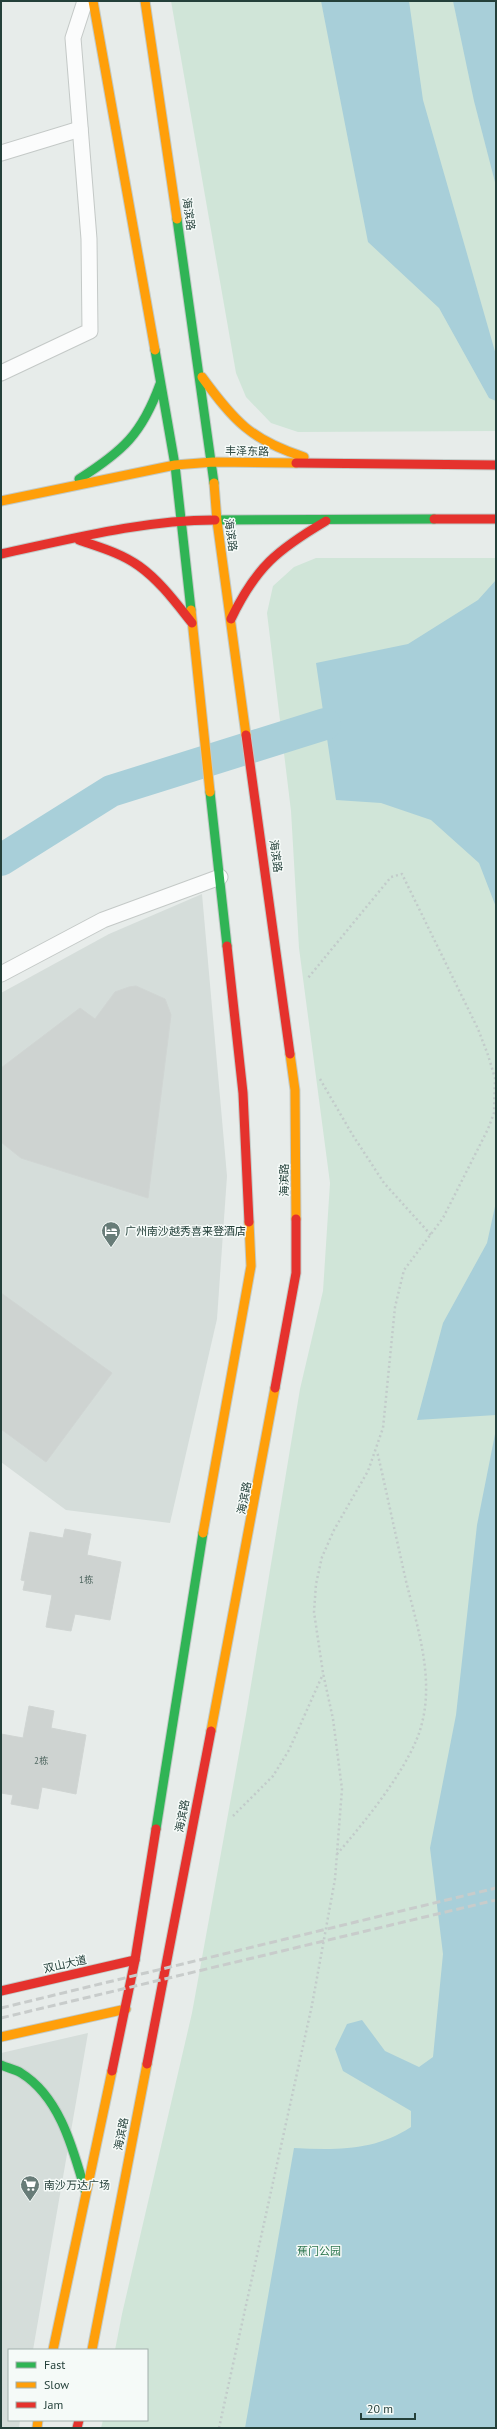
<svg xmlns="http://www.w3.org/2000/svg" width="497" height="2429" font-family="'PT Sans','Noto Sans SC',sans-serif">
  <style>
    .built { fill: #d5ddda }
    .green { fill: #d0e5d8 }
    .water { fill: #a8cfd9 }
    .lines { fill: none; stroke-linecap: round; stroke-linejoin: round }
    .river { stroke: #a8cfd9; stroke-width: 32 }
    .building { fill: #ced3d1; stroke: #d0d5d3 }
    .street-casing { stroke: #c4c9c7; stroke-width: 17 }
    .fast-casing { stroke: #c2cac7; stroke-width: 11 }
    .slow-casing { stroke: #c2cac7; stroke-width: 11 }
    .jam-casing { stroke: #c2cac7; stroke-width: 11 }
    .path { stroke: #c2cbca; stroke-width: 2.5; stroke-dasharray: 2 3; stroke-linecap: butt }
    .street { stroke: #fbfcfc; stroke-width: 15 }
    .fast { stroke: #30b455; stroke-width: 9 }
    .slow { stroke: #ff9f0a; stroke-width: 9 }
    .jam { stroke: #e5322d; stroke-width: 9 }
    .rail { stroke: #c8cccb; stroke-width: 3; stroke-dasharray: 8 4; stroke-linecap: butt }
    .labels { text-anchor: middle; stroke-width: 3; stroke-linejoin: round; paint-order: stroke }
    .number-label { font-size: 9px; fill: #4f6660 }
    .street-label { font-size: 11px; fill: #24403a; stroke: #f5faf8 }
    .poi-label { font-size: 11px; fill: #24403a; stroke: #f5faf8; text-anchor: start }
    .park-label { font-size: 11px; fill: #2e774f; stroke: #f5faf8 }
  </style>
  <rect width="100%" height="100%" fill="#e7ecea"/>
  <g class="built">
    <path d="M202,894L227,1176L217,1319L170,1523L66,1510L1,1462V993L109,934Z"/>
    <path d="M88,2033L33,2350H9V2420H20L19,2428H1V2053Z"/>
  </g>
  <g class="green">
    <path d="M171,1H496V431L298,432L271,423L246,397L236,373Z"/>
    <path d="M316,558H496V2428H101L103,2420H147V2350H115L122,2314L192,2013L246,1715L300,1389L323,1291L330,1183L299,948L291,811L267,613L273,586L294,567Z"/>
  </g>
  <g class="water">
    <path d="M321,1H409L423,100L496,355V401L489,398L439,308L368,242Z"/>
    <path d="M453,1H496V186L474,101Z"/>
    <path d="M496,580V907L479,863L431,820L381,803L336,800L316,663L408,644L478,600Z"/>
    <path d="M496,1202V1415L417,1420L443,1323L487,1243Z"/>
    <path d="M496,1429V2428H245L294,2148C336,2150 375,2151 411,2127V2111L343,2071L335,2049L347,2024L362,2020L385,2051L419,2067L433,2057L443,1954L430,1848L456,1715L477,1525Z"/>
  </g>
  <g class="lines">
    <path class="river" d="M1,860L111,791L325,724"/>
  </g>
  <g class="building">
    <path d="M136,986L165,999L171,1015L148,1198L21,1158L1,1142V1068L80,1008L95,1019L115,992L129,987Z"/>
    <path d="M1,1293L112,1373L46,1462L1,1429Z"/>
    <path d="M65,1529L91,1534L87,1555L121,1562L110,1620L75,1614L71,1631L46,1627L52,1595L23,1590L25,1581L21,1580L30,1532L63,1538Z"/>
    <path d="M29,1706L54,1711L51,1728L86,1735L76,1794L42,1787L38,1809L11,1804L13,1795L1,1793V1734L23,1738Z"/>
  </g>
  <g class="lines">
    <defs>
      <g id="street">
        <path d="M1,153L80,129"/>
        <path d="M1,373L90,331L89,239L73,38L85,1"/>
        <path d="M1,974L103,920L220,877"/>
      </g>
      <g id="fast">
        <path d="M177,219L214,483"/>
        <path d="M155,350L175,465L191,610"/>
        <path d="M79,479C123,451 142,434 160,384"/>
        <path d="M215,520L434,519"/>
        <path d="M210,792L227,946"/>
        <path d="M156,1829L203,1533"/>
        <path d="M1,2065C7,2068 15,2069 21,2073C60,2097 73,2149 85,2190"/>
      </g>
      <g id="slow">
        <path d="M93,1L155,350"/>
        <path d="M145,1L177,219"/>
        <path d="M202,377C234,421 251,440 304,457"/>
        <path d="M214,483L217,521L246,735"/>
        <path d="M1,501L175,465L213,462L296,463"/>
        <path d="M191,610L210,792"/>
        <path d="M290,1054L295,1090L296,1219"/>
        <path d="M203,1533L251,1266L249,1222"/>
        <path d="M211,1731L275,1388"/>
        <path d="M1,2037L126,2009"/>
        <path d="M53,2350L112,2071"/>
        <path d="M92,2350L147,2064"/>
        <path d="M37,2428L38,2420"/>
      </g>
      <g id="jam">
        <path d="M296,463L496,465"/>
        <path d="M434,519H496"/>
        <path d="M79,540C99,547 121,553 139,566C160,581 176,603 192,623"/>
        <path d="M1,554C71,539 143,520 215,520"/>
        <path d="M231,619C256,567 277,550 326,521"/>
        <path d="M246,735L290,1054"/>
        <path d="M227,946L243,1093L249,1222"/>
        <path d="M275,1388L296,1273V1219"/>
        <path d="M1,1991L135,1960"/>
        <path d="M147,2064L211,1731"/>
        <path d="M112,2071L135,1960L156,1829"/>
        <path d="M77,2428L79,2420"/>
      </g>
    </defs>
    <use href="#street" class="street-casing"/>
    <use href="#fast" class="fast-casing"/>
    <use href="#slow" class="slow-casing"/>
    <use href="#jam" class="jam-casing"/>
    <g class="path">
      <path d="M320,1079L352,1134L384,1183L431,1235"/>
      <path d="M233,1816L273,1776L289,1750L323,1674"/>
      <path d="M337,1854C364,1823 413,1763 422,1723C434,1676 417,1626 406,1581C396,1537 387,1494 377,1451"/>
      <path d="M219,2428L312,2005L335,1879L342,1789L333,1719L323,1673L314,1612L316,1584L322,1557L334,1530L368,1471L383,1428L395,1307L404,1270L443,1218L488,1129L494,1113L495,1078L488,1055L478,1029L402,874L391,877L308,978"/>
    </g>
    <use href="#street" class="street"/>
    <use href="#fast" class="fast"/>
    <use href="#slow" class="slow"/>
    <use href="#jam" class="jam"/>
    <g class="rail">
      <path d="M1,2008L496,1888"/>
      <path d="M1,2018L496,1900"/>
    </g>
  </g>
  <defs>
    <symbol id="hotel-pin" viewBox="-11 -11 22 30"><path d="M0 17L-7.5 6A9.5 9.5 0 1 1 7.5 6Z" fill="#687c78" stroke="#f5faf8"/><path d="M-6-4.5h1.5V1H6V5H4.5V3h-9V5H-6ZM-4 0a1.8 1.8 0 1 1 3.6 0ZM.5 0V-2.5h3Q6-2.5 6 0Z" fill="#fff"/></symbol>
    <symbol id="supermarket-pin" viewBox="-11 -11 22 30"><path d="M0 17L-7.5 6A9.5 9.5 0 1 1 7.5 6Z" fill="#687c78" stroke="#f5faf8"/><path d="M-6-5.5h2.5l.6 2H6L4.5 2H-2.5L-4.4-4H-6ZM-1.5 3.2a1.3 1.3 0 1 0 .1 0ZM3 3.2a1.3 1.3 0 1 0 .1 0Z" fill="#fff"/></symbol>
  </defs>
  <g fill-rule="evenodd">
    <use href="#hotel-pin" x="100" y="1220" width="22" height="30"/>
    <use href="#supermarket-pin" x="19" y="2174" width="22" height="30"/>
  </g>
  <g class="labels">
    <g class="number-label">
      <text x="86" y="1583">1栋</text>
      <text x="41" y="1764">2栋</text>
    </g>
    <g class="street-label">
      <text transform="translate(189 214) rotate(82)" y="4">海滨路</text>
      <text transform="translate(247 451) rotate(1)" y="4">丰泽东路</text>
      <text transform="translate(231 535) rotate(82)" y="4">海滨路</text>
      <text transform="translate(276 856) rotate(82)" y="4">海滨路</text>
      <text transform="translate(284 1180) rotate(-90)" y="4">海滨路</text>
      <text transform="translate(244 1498) rotate(-79)" y="4">海滨路</text>
      <text transform="translate(182 1816) rotate(-79)" y="4">海滨路</text>
      <text transform="translate(65 1964) rotate(-13)" y="4">双山大道</text>
      <text transform="translate(121 2134) rotate(-79)" y="4">海滨路</text>
    </g>
    <g class="poi-label">
      <text x="125" y="1235">广州南沙越秀喜来登酒店</text>
      <text x="44" y="2189">南沙万达广场</text>
    </g>
    <g class="park-label">
      <text x="319" y="2255">蕉门公园</text>
    </g>
  </g>
  <rect width="497" height="2429" fill="none" stroke="#24403a" stroke-width="4"/>
  <rect x="8" y="2349" width="140" height="72" fill="#f5faf8" stroke="#a1b0ac"/>
  <rect x="16" y="2362" width="20" height="6" fill="#30b455" stroke="#a1b0ac"/>
  <text x="44" y="2369" font-size="12" fill="#24403a">Fast</text>
  <rect x="16" y="2382" width="20" height="6" fill="#ff9f0a" stroke="#a1b0ac"/>
  <text x="44" y="2389" font-size="12" fill="#24403a">Slow</text>
  <rect x="16" y="2402" width="20" height="6" fill="#e5322d" stroke="#a1b0ac"/>
  <text x="44" y="2409" font-size="12" fill="#24403a">Jam</text>
  <path d="M361 2413v6h54v-6" fill="none" stroke="#24403a" stroke-width="2"/>
  <text x="367" y="2413" font-size="12" fill="#24403a" stroke="#f5faf8" stroke-width="3" paint-order="stroke">20 m</text>
</svg>
